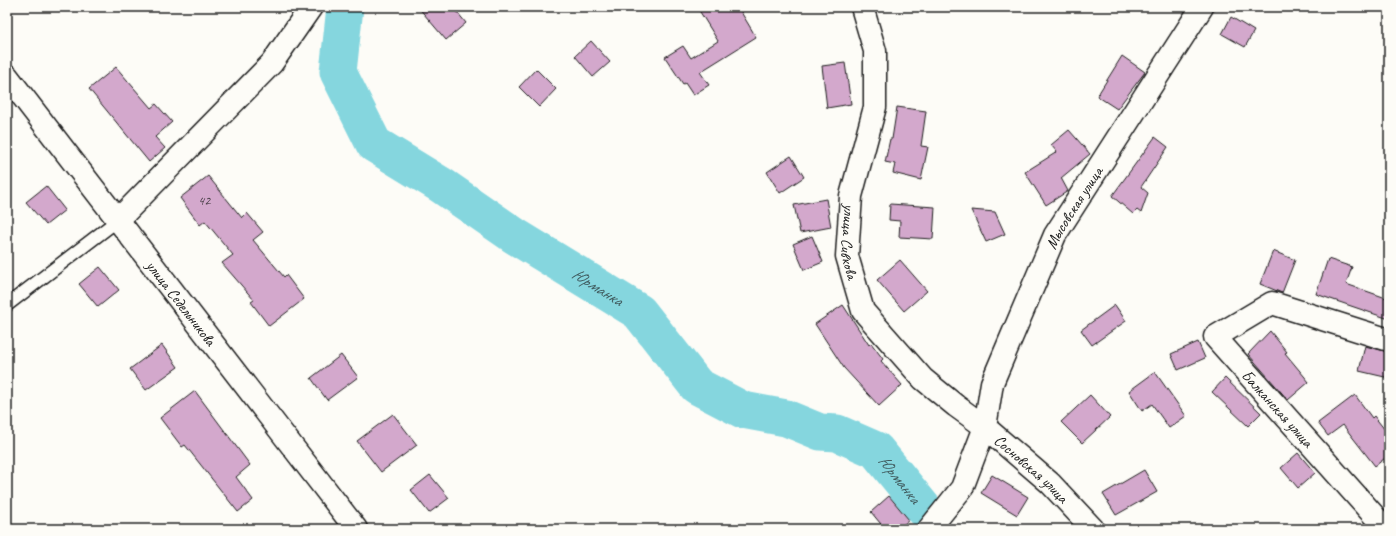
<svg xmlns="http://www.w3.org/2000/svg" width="1396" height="536" font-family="Caveat,sans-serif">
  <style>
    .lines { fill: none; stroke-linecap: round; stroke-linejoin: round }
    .river { stroke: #85d6de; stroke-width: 37 }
    .building { fill: #d3a8cc; stroke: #1c1c1c }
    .service-casing { stroke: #1c1c1c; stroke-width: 15 }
    .minor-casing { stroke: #1c1c1c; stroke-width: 25 }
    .service { stroke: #fdfcf7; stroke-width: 12 }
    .minor { stroke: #fdfcf7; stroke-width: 22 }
    .labels { text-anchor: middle; stroke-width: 3.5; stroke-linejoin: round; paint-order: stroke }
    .number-label { font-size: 14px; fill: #4a3f48 }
    .street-label { font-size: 16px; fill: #1c1c1c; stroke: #fdfcf7 }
    .water-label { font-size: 17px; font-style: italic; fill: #415d60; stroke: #fdfcf7 }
  </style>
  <rect width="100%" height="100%" fill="#fdfcf7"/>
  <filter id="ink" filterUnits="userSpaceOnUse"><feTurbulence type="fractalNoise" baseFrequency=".025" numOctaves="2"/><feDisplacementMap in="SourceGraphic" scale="8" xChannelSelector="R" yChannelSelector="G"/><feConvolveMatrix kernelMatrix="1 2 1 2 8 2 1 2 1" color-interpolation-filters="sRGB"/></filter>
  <g filter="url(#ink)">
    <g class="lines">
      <path class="river" id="s1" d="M345,7L338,72L374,144L441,185L515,236L639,312L697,386L743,410L786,418L820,432L837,433L876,450L924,509"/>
    </g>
    <g class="building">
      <path d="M418,7H453L466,23L446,40Z"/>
      <path d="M697,7H738L756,37L700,72L709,85L693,95L685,83L683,84L665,57L683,46L691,58L718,41Z"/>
      <path d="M1231,17L1254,31L1245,47L1222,34Z"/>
      <path d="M591,41L610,62L593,77L575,56Z"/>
      <path d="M1122,56L1145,72L1117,109L1097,96Z"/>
      <path d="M845,63L851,104L827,108L822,66Z"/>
      <path d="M116,67L151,108L156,104L172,122L155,137L165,148L149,162L89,89Z"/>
      <path d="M536,69L556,89L539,107L519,87Z"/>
      <path d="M897,107L926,111L921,146L928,147L921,180L893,173L895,164L885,162L890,139H892Z"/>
      <path d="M1069,130L1090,154L1061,178L1068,191L1046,205L1025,172L1057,152L1051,145Z"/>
      <path d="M1155,137L1168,147L1141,187L1148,193L1141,213L1137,210L1133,214L1112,196Z"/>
      <path d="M791,156L804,177L780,193L767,172Z"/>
      <path d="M208,176L242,218L247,213L263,232L253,240L284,277L286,275L304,299L269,326L251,302L254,300L222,263L233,255L205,221L200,225L180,198Z"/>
      <path d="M46,186L65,210L46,225L26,202Z"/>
      <path d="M826,199L831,227L800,233L794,205Z"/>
      <path d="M890,204L935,207L933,239L899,237L900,221L889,220Z"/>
      <path d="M971,210L995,212L1005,234L986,242Z"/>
      <path d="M812,236L823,262L804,270L793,244Z"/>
      <path d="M1273,251L1295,260L1282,293L1260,284Z"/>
      <path d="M1328,259L1352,267L1346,284L1389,299V319L1316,294Z"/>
      <path d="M900,260L927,291L904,311L877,280Z"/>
      <path d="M100,267L119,290L98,307L79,284Z"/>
      <path d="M843,305L869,345L871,343L883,359L881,361L902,385L879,406L844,368L815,324Z"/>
      <path d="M1115,305L1126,321L1092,345L1081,330Z"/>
      <path d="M1270,331L1287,352L1285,353L1309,382L1288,400L1248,354Z"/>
      <path d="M1198,342L1205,358L1178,370L1171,354Z"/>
      <path d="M162,345L178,367L146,390L130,369Z"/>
      <path d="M1365,346L1389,352V378L1359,371Z"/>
      <path d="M341,355L358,377L327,400L311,378Z"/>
      <path d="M1155,372L1186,416L1169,428L1152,404L1142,411L1129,391Z"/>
      <path d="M1225,378L1261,413L1248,426L1212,392Z"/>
      <path d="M195,391L250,465L236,477L253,500L238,512L185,445L182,447L160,418Z"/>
      <path d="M1090,395L1110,417L1082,443L1061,422Z"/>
      <path d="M1355,395L1372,418L1374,416L1389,435V455L1375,466L1343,425L1328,436L1318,423Z"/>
      <path d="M393,414L417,445L381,472L357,441Z"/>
      <path d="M1298,453L1315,473L1298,488L1281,468Z"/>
      <path d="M1144,470L1157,492L1116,515L1103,494Z"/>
      <path d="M430,475L449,498L429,513L411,490Z"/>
      <path d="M992,475L1028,497L1017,515L981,493Z"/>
      <path d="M889,496L909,520L898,529H885L871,512Z"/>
    </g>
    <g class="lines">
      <defs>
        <path id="service" d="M7,305L118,220"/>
        <g id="minor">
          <path id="s2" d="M862,7L875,51V107L851,196L847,256L863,311L923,379L956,406L985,427L1050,483L1093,529"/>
          <path id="s3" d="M7,76L356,529"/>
          <path d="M118,220L272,63L311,7"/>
          <path id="s4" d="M929,529L962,488L985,427L992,383L1055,235L1202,7"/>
          <path d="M1386,529L1215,337L1272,303L1389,340"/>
        </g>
      </defs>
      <use href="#service" class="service-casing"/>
      <use href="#minor" class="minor-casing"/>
      <use href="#service" class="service"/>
      <use href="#minor" class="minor"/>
    </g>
  </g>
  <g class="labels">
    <g class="number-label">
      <text x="204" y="205">42</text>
    </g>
    <g class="street-label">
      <text dy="6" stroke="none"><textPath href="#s4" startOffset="356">Мысовская улица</textPath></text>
      <text dy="6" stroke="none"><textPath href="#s2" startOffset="240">улица Сивкова</textPath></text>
      <text dy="6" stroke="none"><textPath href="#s3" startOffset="286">улица Седельникова</textPath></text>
      <text transform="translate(1278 408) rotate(48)" y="6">Балканская улица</text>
      <text dy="6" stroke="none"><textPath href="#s2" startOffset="543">Сосновская улица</textPath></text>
    </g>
    <g class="water-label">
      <text dy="6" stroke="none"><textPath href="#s1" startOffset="411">Юрманка</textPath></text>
      <text dy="6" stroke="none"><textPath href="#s1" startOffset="783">Юрманка</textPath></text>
    </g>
  </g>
  <rect width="1396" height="536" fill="none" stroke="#fdfcf7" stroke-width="24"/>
  <rect x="12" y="12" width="1372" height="512" fill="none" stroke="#1c1c1c" stroke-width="1.5" filter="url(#ink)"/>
</svg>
